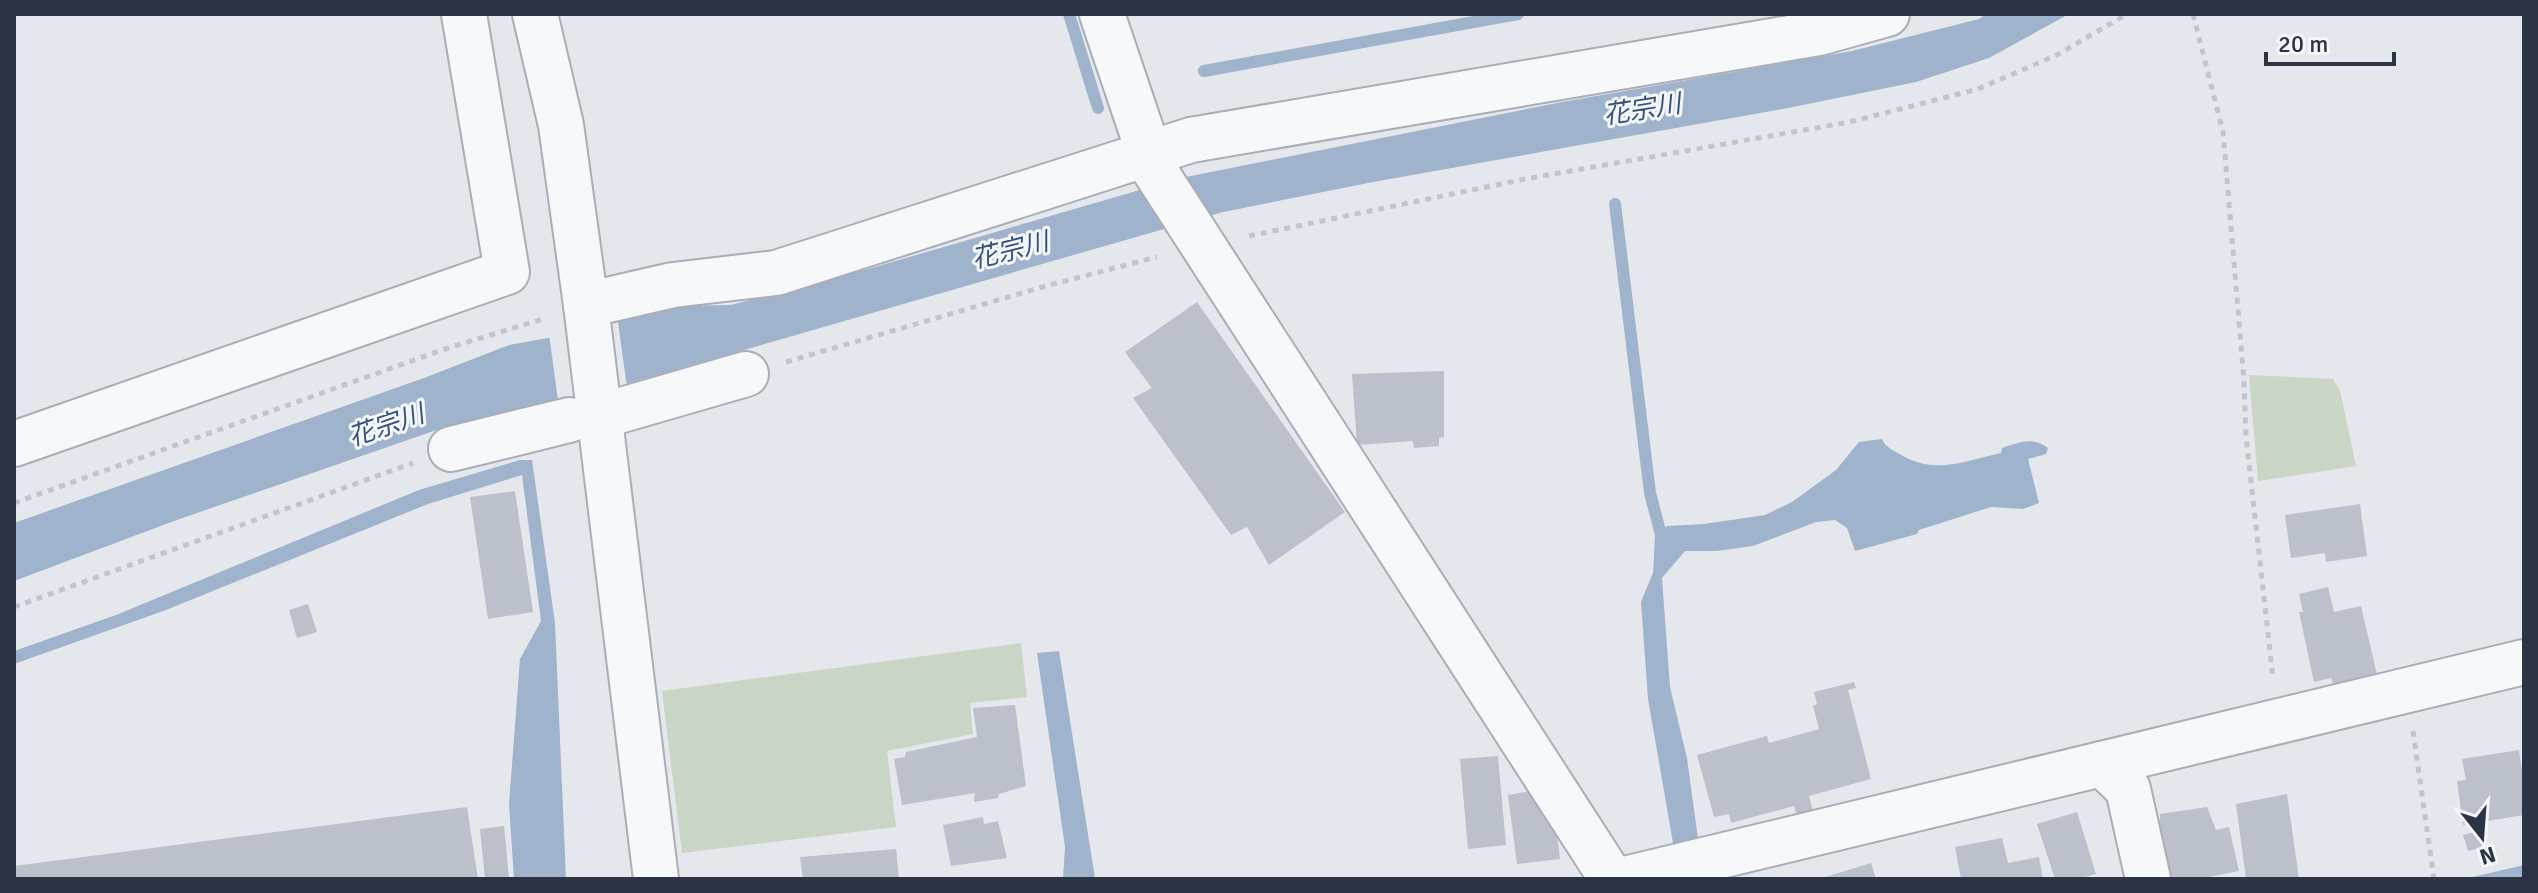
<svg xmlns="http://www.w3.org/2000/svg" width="2538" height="893" font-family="Signika,'Noto Sans JP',sans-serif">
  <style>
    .green { fill: #c9d6c5 }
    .water { fill: #9fb4cc }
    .pier { fill: #e4e7ec }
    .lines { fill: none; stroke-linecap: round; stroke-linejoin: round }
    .stream { stroke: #9fb4cc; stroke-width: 12 }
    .building { fill: #bbc0ca }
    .minor-casing { stroke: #a9aeb7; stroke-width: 48 }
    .path { stroke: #c2c5cb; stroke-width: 5; stroke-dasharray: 6 6; stroke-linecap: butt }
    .minor { stroke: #f7f8fa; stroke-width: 44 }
    .labels { text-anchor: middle; stroke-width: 6; stroke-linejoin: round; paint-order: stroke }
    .water-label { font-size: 26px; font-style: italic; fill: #34527a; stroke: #f4f6f9 }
  </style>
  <rect width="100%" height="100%" fill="#e4e7ec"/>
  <g class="green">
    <path d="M2249,375L2333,379L2340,391L2356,466L2258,481Z"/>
    <path d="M1021,643L1027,697L970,703L973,734L887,751L896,827L682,853L662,691Z"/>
  </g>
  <g class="water">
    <path d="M1987,14H2069L1989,58L1916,82L1788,108L1373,182L1223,212L532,411L451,425L174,521L14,581V523L424,378L509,345L548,338L666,306L731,305L875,267L1181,178L1562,102L1852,51L1979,19Z"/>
    <path d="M1882,439C1885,447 1893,450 1901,455C1936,475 1964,461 2001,453L2002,448C2019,443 2032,436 2048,448L2046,454L2028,459L2039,503L2023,509L1991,507L1919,530L1917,534L1855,551L1847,528L1835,520L1816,522L1753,546L1717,551H1685L1662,578L1670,687L1687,758L1698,839V879H1676L1673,843L1648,699L1641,602L1653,573L1655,535L1667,526L1704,524L1765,515L1792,502L1836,470L1859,442Z"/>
    <path d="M520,460H532L555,623L566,879H514L509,804L520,659L541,621L522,475L428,504L166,610L14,664V651L116,615L419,490Z"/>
    <path d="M1059,651L1094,872L1095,879H1063L1065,847L1037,653Z"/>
    <path d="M2524,865V879H2464Z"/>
  </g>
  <path class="pier" d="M617,315L627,388L559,408L549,334Z"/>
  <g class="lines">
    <g class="stream">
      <path d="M1069,14L1098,108"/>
      <path d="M1204,71L1518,14"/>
      <path d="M1615,204L1650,493L1660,531"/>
    </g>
  </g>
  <g class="building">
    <path d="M1197,302L1345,512L1269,565L1247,527L1231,535L1133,398L1152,388L1125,352Z"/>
    <path d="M1444,371V437L1439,438V446L1414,448L1413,441L1357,445L1352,374Z"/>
    <path d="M515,491L533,612L488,619L470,497Z"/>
    <path d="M2360,504L2367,556L2326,562L2325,553L2291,558L2285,515Z"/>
    <path d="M2328,587L2334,612L2361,606L2377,675L2333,684L2331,678L2314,682L2299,612H2303L2299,594Z"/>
    <path d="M308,604L317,632L297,638L289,610Z"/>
    <path d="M1854,682L1856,688L1848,690L1871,779L1809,796L1813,811L1797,815L1794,806L1731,823L1729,814L1714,817L1697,755L1767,736L1769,743L1819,729L1813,706L1817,704L1814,692Z"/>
    <path d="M1015,705L1026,786L999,794L998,798L974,802L975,793L902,805L894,759L905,757L906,752L977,737L973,708Z"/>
    <path d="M2519,750L2524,786V815L2463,825L2457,781L2466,780L2462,759Z"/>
    <path d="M1498,756L1506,845L1468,849L1460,759Z"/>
    <path d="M1536,790L1555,819L1560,859L1517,864L1508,795Z"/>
    <path d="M2287,794L2299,879H2246L2236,804Z"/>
    <path d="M467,807L478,879H14V866Z"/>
    <path d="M2207,807L2216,830L2229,827L2239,871L2199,879H2156V826L2160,821V814Z"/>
    <path d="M2077,812L2096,874L2078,879H2055L2037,824Z"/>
    <path d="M983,817L984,824L998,821L1007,858L951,866L943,825Z"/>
    <path d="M504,826L509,879H485L480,829Z"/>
    <path d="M2479,831L2484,847L2468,851L2463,835Z"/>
    <path d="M2002,838L2008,863L2039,857L2043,879H1961L1955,847Z"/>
    <path d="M896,849L899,879H803L800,857Z"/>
    <path d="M1871,863L1876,879H1822V878Z"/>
  </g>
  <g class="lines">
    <defs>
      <g id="minor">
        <path d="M535,14L561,125L586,305L656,879"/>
        <path d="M1102,14L1155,171L1612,879"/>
        <path d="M586,305L673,285L776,273L1191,140L1819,33L1887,14"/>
        <path d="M601,416L746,374"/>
        <path d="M14,444L507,272L464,14"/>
        <path d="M451,449L569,420"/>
        <path d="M2102,764L2128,789L2148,879"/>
        <path d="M1625,879L2524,662"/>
      </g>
    </defs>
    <use href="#minor" class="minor-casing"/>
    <g class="path">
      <path d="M2193,14L2223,132L2244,381L2246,437L2273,678"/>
      <path d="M1249,236L1525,179L1850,122L1978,89L2057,55L2127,14"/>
      <path d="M786,362L1046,286L1157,257"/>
      <path d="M14,503L445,349L546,318"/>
      <path d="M14,607L413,463"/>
      <path d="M2413,731L2434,879"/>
    </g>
    <use href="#minor" class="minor"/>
  </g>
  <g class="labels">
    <g class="water-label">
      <text transform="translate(1642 109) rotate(-9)" y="9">花宗川</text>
      <text transform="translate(1010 250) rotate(-14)" y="9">花宗川</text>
      <text transform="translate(386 425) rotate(-19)" y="9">花宗川</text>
    </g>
  </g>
  <rect width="2538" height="893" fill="none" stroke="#2b3445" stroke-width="32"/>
  <g transform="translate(2482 837) rotate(163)" stroke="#f4f6f9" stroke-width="6" paint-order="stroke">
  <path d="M0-6L14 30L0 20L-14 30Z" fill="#2b3445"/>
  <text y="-12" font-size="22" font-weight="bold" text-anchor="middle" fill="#2b3445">N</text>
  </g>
  <path d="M2266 52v12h128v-12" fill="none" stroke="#2b3445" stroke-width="4"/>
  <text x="2278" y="52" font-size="24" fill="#2b3445" stroke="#f4f6f9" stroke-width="6" paint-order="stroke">20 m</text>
</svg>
